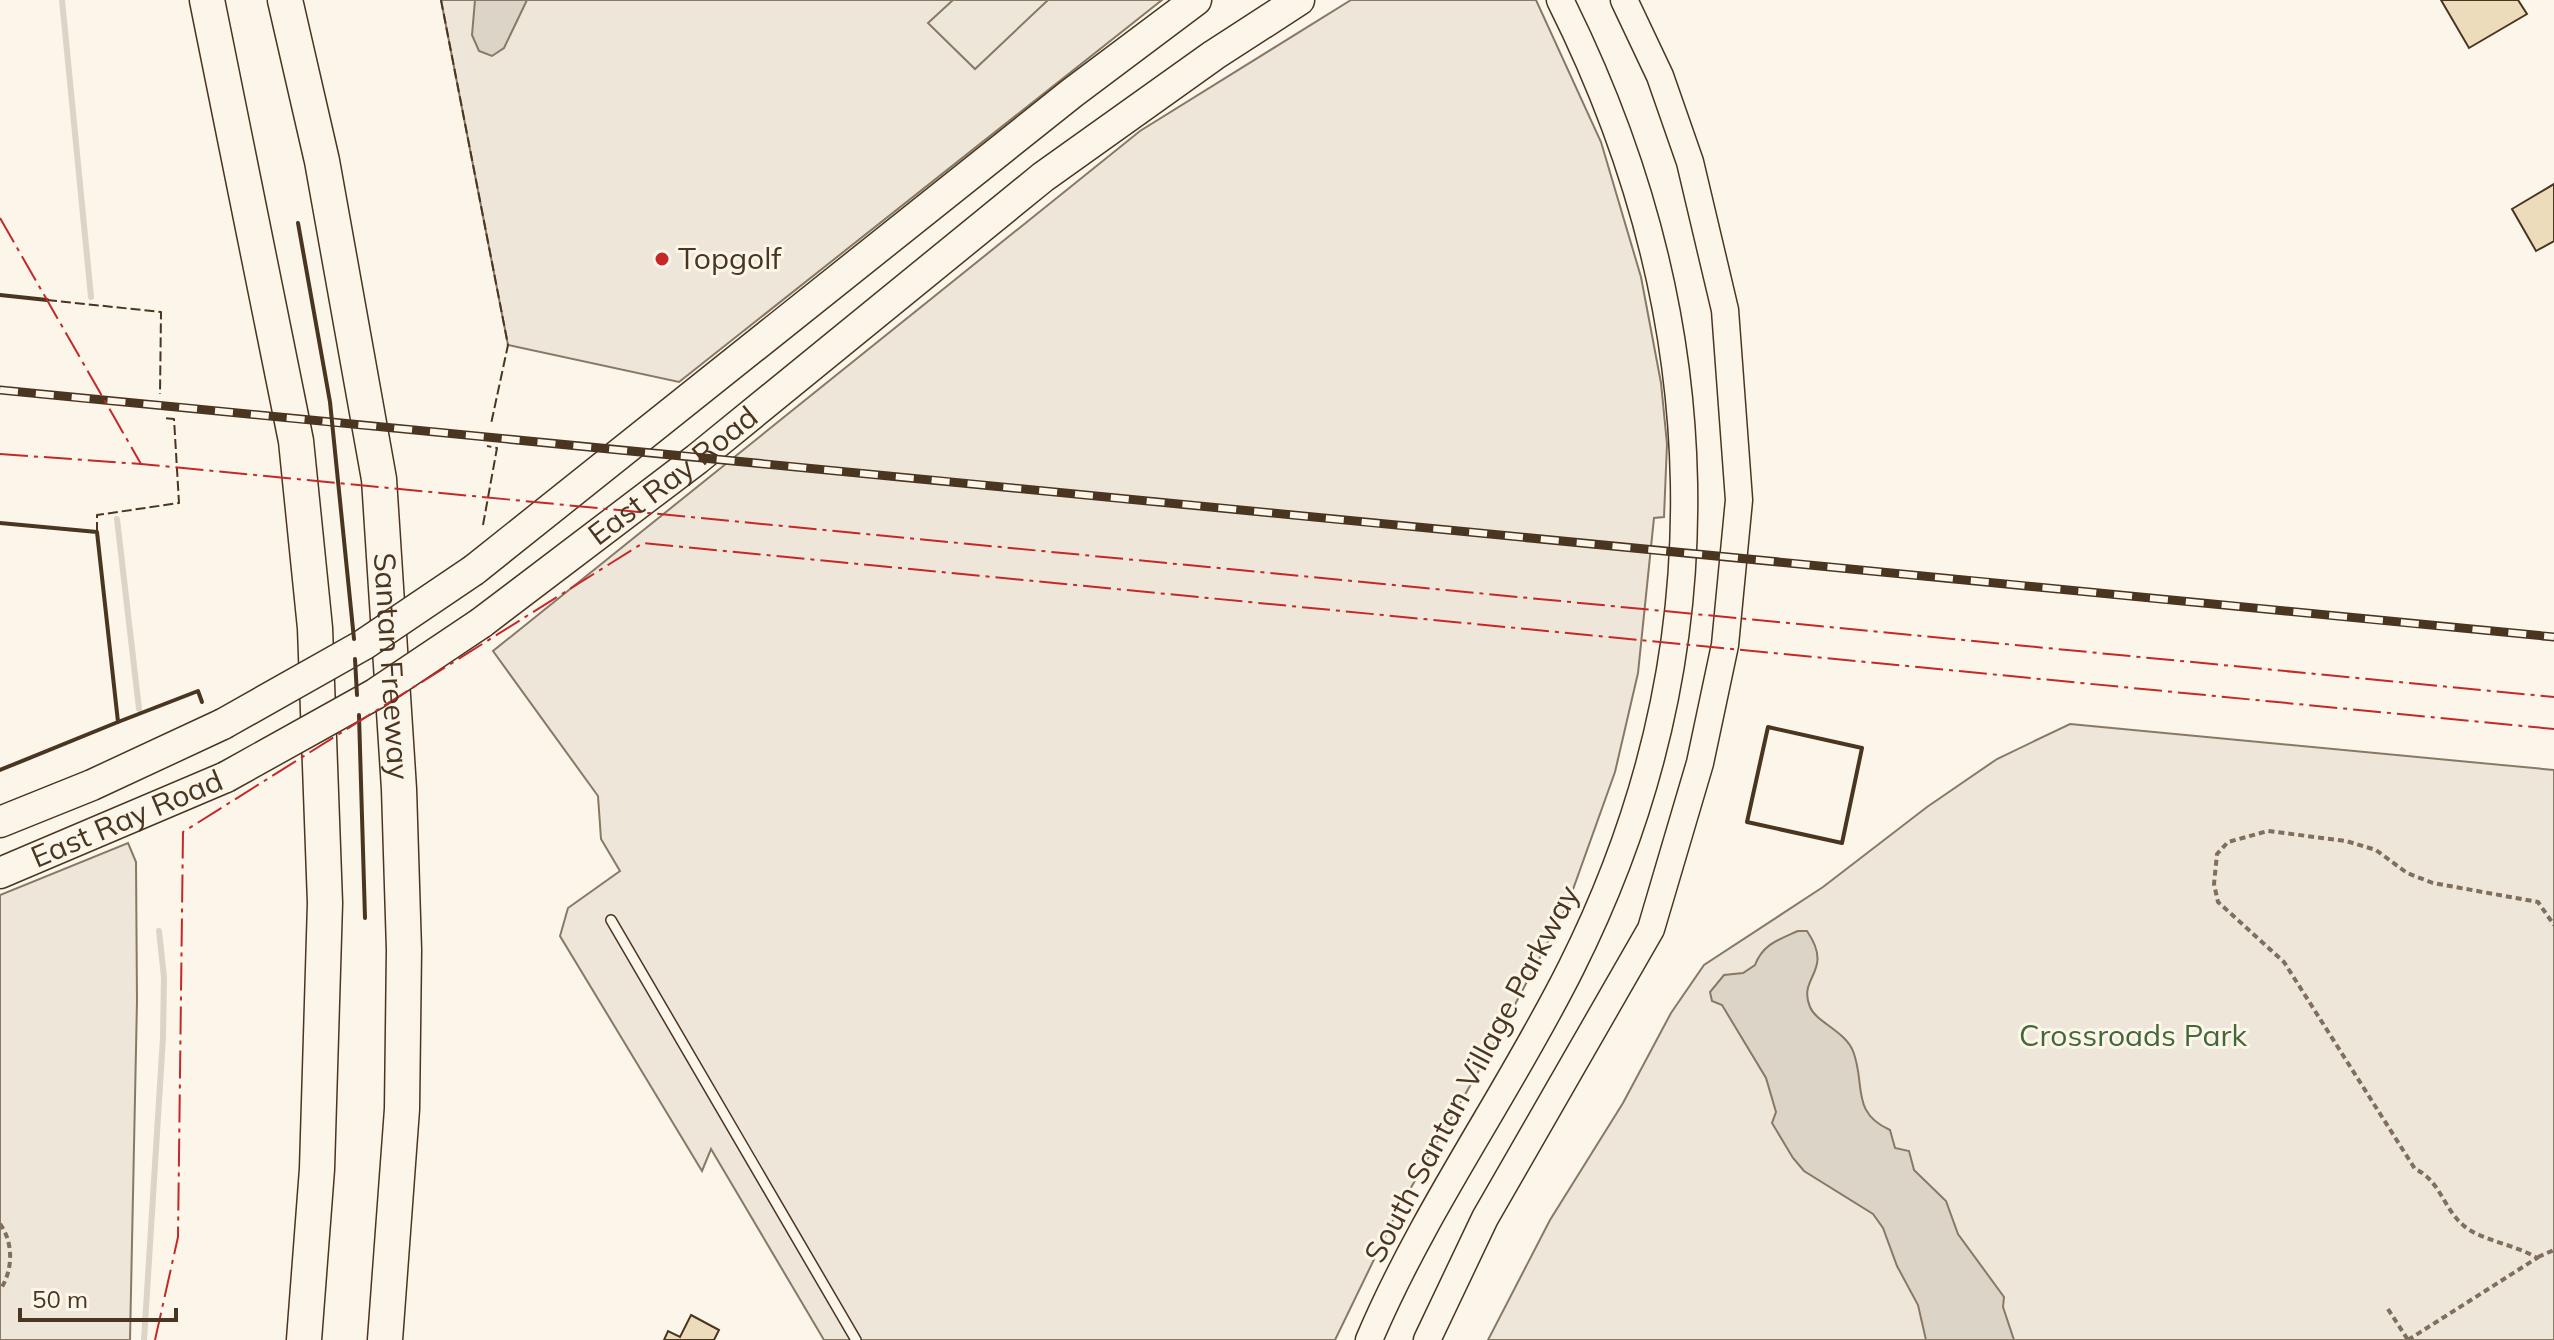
<svg xmlns="http://www.w3.org/2000/svg" width="2554" height="1340" font-family="Mulish,sans-serif">
  <style>
    .green { fill: #ede6d9; stroke: #887966; stroke-width: 2 }
    .parking { fill: #ede7d9; stroke: #887966; stroke-width: 2 }
    .water { fill: #dcd4c6; stroke: #887966; stroke-width: 2 }
    .lines { fill: none; stroke-linecap: round; stroke-linejoin: round }
    .stream { stroke: #dcd4c6; stroke-width: 6 }
    .building { fill: #ecdcbc; stroke: #4a3520; stroke-width: 2 }
    .service-casing { stroke: #4a3520; stroke-width: 12 }
    .secondary-casing { stroke: #4a3520; stroke-width: 29 }
    .primary-casing { stroke: #4a3520; stroke-width: 33 }
    .motorway-casing { stroke: #4a3520; stroke-width: 37 }
    .path { stroke: #7f6f5c; stroke-width: 4; stroke-dasharray: 6 4; stroke-linecap: butt }
    .service { stroke: #fbf6e9; stroke-width: 9 }
    .secondary { stroke: #fbf6e9; stroke-width: 26 }
    .primary { stroke: #fbf6e9; stroke-width: 30 }
    .motorway { stroke: #fbf6e9; stroke-width: 34 }
    .rail-casing { stroke: #4a3520; stroke-width: 9 }
    .rail { stroke: #fbf6e9; stroke-width: 6; stroke-dasharray: 18; stroke-linecap: butt }
    .primary-bridge-casing { stroke: #4a3520; stroke-width: 33; stroke-linecap: butt }
    .primary-bridge { stroke: #fbf6e9; stroke-width: 30 }
    .fence { stroke: #4a3520; stroke-width: 2; stroke-dasharray: 10 4; stroke-linecap: butt }
    .wall { stroke: #4a3520; stroke-width: 4 }
    .power { stroke: #c62828; stroke-width: 2; stroke-dasharray: 28 6 4 6; stroke-linecap: butt }
    .poi-dot { fill: #c62828; stroke: #fbf6e9; stroke-width: 3 }
    .labels { text-anchor: middle; stroke-width: 6; stroke-linejoin: round; paint-order: stroke }
    .poi-label { font-size: 30px; fill: #4a3520; stroke: #fbf6e9; text-anchor: start }
    .street-label { font-size: 30px; fill: #4a3520; stroke: #fbf6e9 }
    .park-label { font-size: 30px; fill: #436837; stroke: #fbf6e9 }
  </style>
  <rect width="100%" height="100%" fill="#fbf6e9"/>
  <g class="green">
    <path d="M441,0H1162L679,382L508,345Z"/>
    <path d="M1351,0H1536L1601,142L1641,277L1661,383L1667,444L1664,517L1654,518L1638,673L1615,772L1567,906L1492,1048L1398,1210L1335,1340H824L711,1149L702,1171L560,936L568,908L620,871L601,839L598,796L493,651L1140,131Z"/>
    <path d="M2070,724L2554,770V1340H1488L1550,1220L1623,1103L1671,1013L1704,965L1823,887L1927,807L1997,759Z"/>
    <path d="M128,843L136,862L137,1001L130,1340H0V895Z"/>
  </g>
  <path class="parking" d="M953,0H1048L975,69L928,23Z"/>
  <g class="water">
    <path d="M475,0H527L504,48L492,56L479,51L472,35Z"/>
    <path d="M1798,931H1807C1835,972 1797,976 1810,1007C1816,1022 1845,1031 1853,1051C1866,1084 1850,1112 1890,1130L1895,1148L1909,1151L1914,1170L1946,1201L1958,1234L2004,1297L2003,1307L2014,1340H1926L1918,1305L1897,1266L1883,1228L1873,1214L1804,1171L1793,1158L1772,1123L1776,1112L1766,1078L1722,1005L1712,1001L1710,992L1724,975L1743,973L1755,965C1763,944 1778,940 1798,931Z"/>
  </g>
  <g class="lines">
    <g class="stream">
      <path d="M62,0L91,297"/>
      <path d="M117,519L139,709"/>
      <path d="M144,1340L163,1037L164,977L159,931"/>
    </g>
  </g>
  <g class="building">
    <path d="M2441,0H2518L2527,14L2469,48Z"/>
    <path d="M2554,184V241L2536,251L2512,209Z"/>
    <path d="M691,1315L719,1330L714,1340H664L668,1331L680,1337Z"/>
  </g>
  <g class="lines">
    <defs>
      <path id="service" d="M611,920L856,1340"/>
      <g id="secondary">
        <path d="M1369,1340C1424,1210 1508,1094 1571,968C1730,651 1717,314 1560,0"/>
        <path d="M1427,1340L1485,1218L1651,929L1700,763L1725,645L1739,500L1725,310L1690,162L1660,76L1624,0"/>
      </g>
      <g id="primary">
        <path d="M474,570L1072,93L1196,0"/>
        <path id="s1" d="M481,623L697,459L1043,177L1214,55L1299,0"/>
        <path d="M0,822L92,785L223,724"/>
        <path id="s2" d="M0,873L226,777"/>
      </g>
      <g id="motorway">
        <path d="M207,0L296,441L315,628L325,903L317,1169L304,1340"/>
        <path id="s3" d="M285,0L322,161L379,479L399,789L404,950L402,1109L385,1340"/>
      </g>
    </defs>
    <use href="#service" class="service-casing"/>
    <use href="#secondary" class="secondary-casing"/>
    <use href="#primary" class="primary-casing"/>
    <use href="#motorway" class="motorway-casing"/>
    <g class="path">
      <path d="M0,1224C14,1243 13,1271 0,1290"/>
      <path d="M2538,1257L2554,1250"/>
      <path d="M2388,1309L2408,1340"/>
      <path d="M2408,1340L2537,1258C2517,1245 2479,1240 2463,1225C2443,1208 2440,1180 2415,1169L2284,962L2218,902L2214,884L2217,854L2228,842L2268,831L2346,841L2376,850L2407,873L2433,883L2538,902L2554,925"/>
    </g>
    <use href="#service" class="service"/>
    <use href="#secondary" class="secondary"/>
    <use href="#primary" class="primary"/>
    <use href="#motorway" class="motorway"/>
    <defs>
      <path id="rail" d="M0,390L2554,637"/>
    </defs>
    <use href="#rail" class="rail-casing"/>
    <use href="#rail" class="rail"/>
    <defs>
      <g id="primary-bridge">
        <path d="M223,724L363,645L474,570"/>
        <path d="M226,777L375,694L481,623"/>
      </g>
    </defs>
    <use href="#primary-bridge" class="primary-bridge-casing"/>
    <use href="#primary-bridge" class="primary-bridge"/>
    <g class="fence">
      <path d="M441,0L508,345L491,424"/>
      <path d="M47,300L161,312L160,394"/>
      <path d="M483,525L497,448L487,446"/>
      <path d="M97,532V515L179,503L174,419L162,418"/>
    </g>
    <g class="wall">
      <path d="M298,223L330,402L354,639"/>
      <path d="M0,295L47,300"/>
      <path d="M0,523L97,532L118,722L0,770"/>
      <path d="M355,659L357,695"/>
      <path d="M359,715L365,918"/>
      <path d="M118,722L198,691L202,702"/>
      <path d="M1768,727L1862,748L1842,843L1747,822Z"/>
    </g>
    <g class="power">
      <path d="M0,218L141,464"/>
      <path d="M0,454L141,464L2554,697"/>
      <path d="M155,1340L178,1237L183,832L643,543L2554,729"/>
    </g>
  </g>
  <circle class="poi-dot" cx="662" cy="259" r="8"/>
  <g class="labels">
    <g class="poi-label">
      <text x="678" y="269">Topgolf</text>
    </g>
    <g class="street-label">
      <text dy="10" stroke="none"><textPath href="#s1" startOffset="242">East Ray Road</textPath></text>
      <text dy="10" stroke="none"><textPath href="#s3" startOffset="676">Santan Freeway</textPath></text>
      <text dy="10" stroke="none"><textPath href="#s2" startOffset="138">East Ray Road</textPath></text>
      <text transform="translate(1472 1074) rotate(-62)" y="10">South Santan Village Parkway</text>
    </g>
    <g class="park-label">
      <text x="2133" y="1046">Crossroads Park</text>
    </g>
  </g>
  <path d="M20 1308v12h156v-12" fill="none" stroke="#4a3520" stroke-width="4"/>
  <text x="32" y="1308" font-size="24" fill="#4a3520" stroke="#fbf6e9" stroke-width="6" paint-order="stroke">50 m</text>
</svg>
